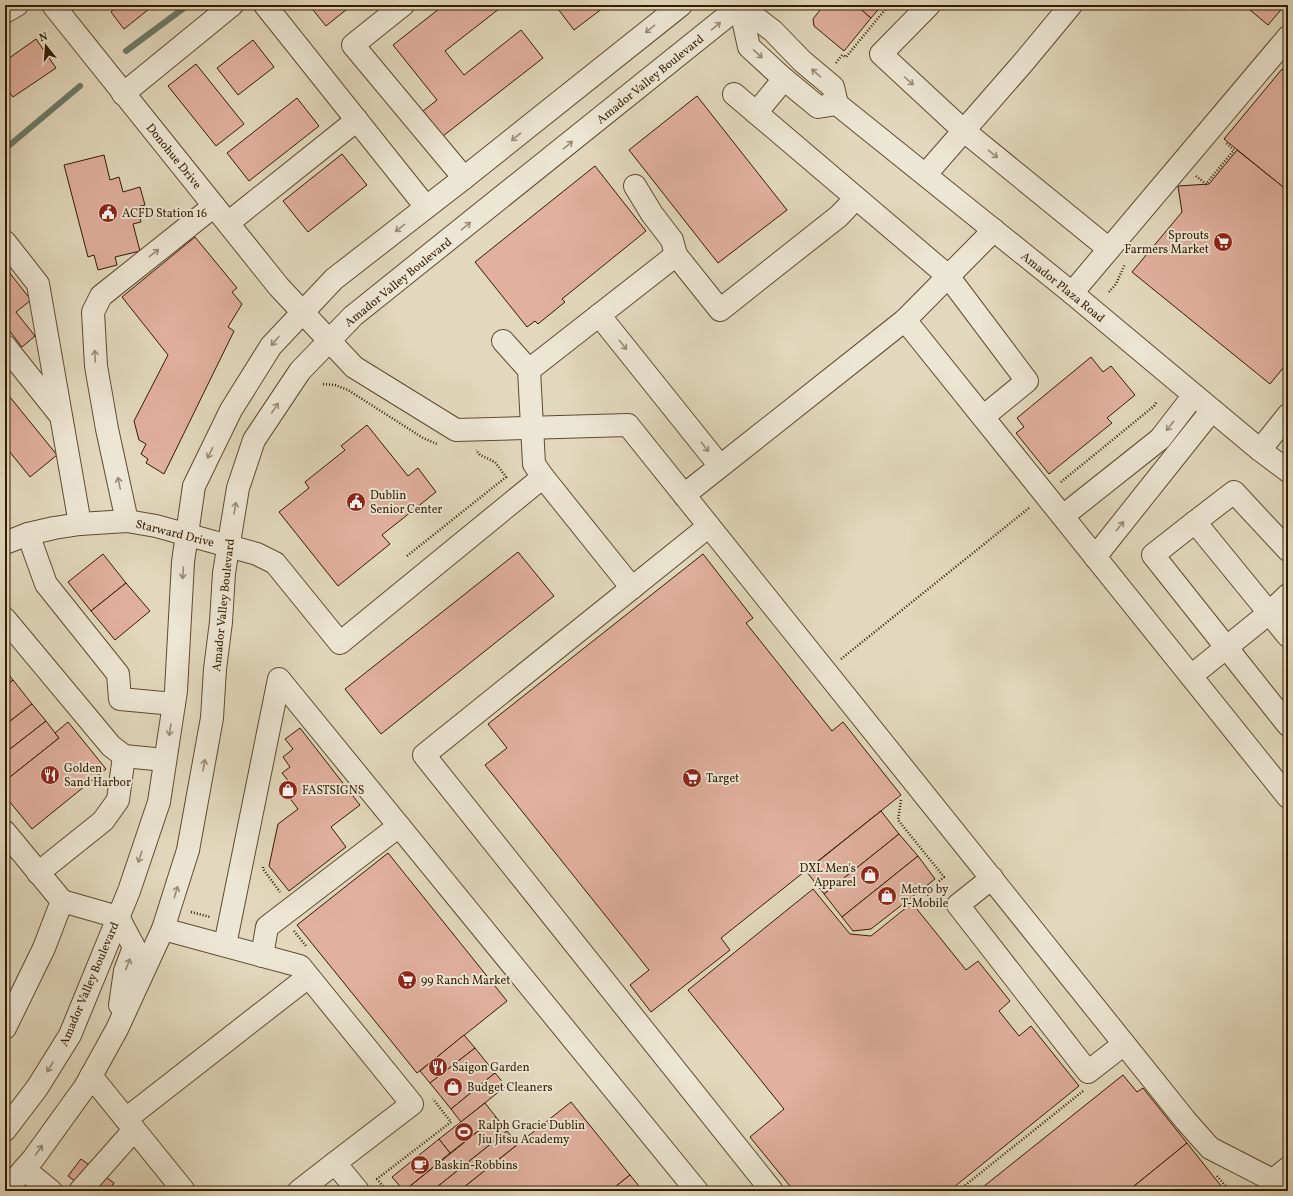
<svg xmlns="http://www.w3.org/2000/svg" width="1293" height="1196" font-family="Vollkorn,serif">
  <style>
    .lines { fill: none; stroke-linecap: round; stroke-linejoin: round }
    .stream { stroke: #6e7b69; stroke-width: 6 }
    .building { fill: #e1b09f; stroke: #341c00 }
    .minor-casing { stroke: #604b2f; stroke-width: 24 }
    .path { stroke: #341c00; stroke-width: 2.5; stroke-dasharray: 1 2; stroke-linecap: butt }
    .minor { stroke: #ece6d4; stroke-width: 22 }
    .oneway { stroke: #998b75 }
    .labels { text-anchor: middle; stroke-width: 4; stroke-linejoin: round; paint-order: stroke }
    .street-label { font-size: 12px; fill: #341c00; stroke: #ece6d4 }
    .poi-label { font-size: 12px; fill: #341c00; stroke: #ece6d4; text-anchor: start }
  </style>
  <rect width="100%" height="100%" fill="#e2d8bd"/>
  <filter id="stains"><feTurbulence type="fractalNoise" baseFrequency=".005" numOctaves="4"/><feColorMatrix values="0 0 0 0 .2 0 0 0 0 .09 0 0 0 0 .02 0 0 0 .5 -.17"/></filter>
  <radialGradient id="worn" r=".72"><stop offset=".6" stop-color="#630" stop-opacity="0"/><stop offset="1" stop-color="#630" stop-opacity=".3"/></radialGradient>
  <g class="lines">
    <g class="stream">
      <path d="M126,51L188,5"/>
      <path d="M5,149L80,86"/>
    </g>
  </g>
  <g class="building">
    <path d="M119,5H154L124,29L111,12Z"/>
    <path d="M309,5H352L326,26Z"/>
    <path d="M444,5H504L445,51L464,75L521,30L543,58L443,136L423,111L437,100L393,45Z"/>
    <path d="M555,5H607L574,30Z"/>
    <path d="M824,5H856L871,18L844,51L814,26L813,19Z"/>
    <path d="M856,5H882L871,18Z"/>
    <path d="M1244,5H1285L1268,25Z"/>
    <path d="M36,39L56,68L13,97L5,86V61Z"/>
    <path d="M253,40L274,67L238,95L217,68Z"/>
    <path d="M196,64L244,124L216,146L168,86Z"/>
    <path d="M1282,69L1288,75V191L1224,139Z"/>
    <path d="M697,96L787,210L718,263L629,150Z"/>
    <path d="M297,98L319,126L249,181L227,153Z"/>
    <path d="M1237,150L1288,191V362L1270,384L1132,272L1182,212L1178,186L1209,184Z"/>
    <path d="M342,154L367,185L308,232L283,201Z"/>
    <path d="M104,155L110,180L119,177L123,192L140,187L145,205L137,207L141,222L133,224L140,251L115,257L117,265L98,270L94,255L88,257L64,165Z"/>
    <path d="M595,166L646,231L562,299L565,302L538,324L535,321L527,327L475,262Z"/>
    <path d="M195,237L237,288L232,292L242,304L228,327L234,331L164,474L146,463L148,459L141,454L146,444L139,440L134,421L168,355L122,297Z"/>
    <path d="M5,267L31,300L16,312L35,336L22,347L5,325Z"/>
    <path d="M1091,357L1103,372L1111,366L1135,395L1107,418L1112,423L1049,474L1016,433L1024,427L1017,418Z"/>
    <path d="M5,391L57,455L30,477L5,446Z"/>
    <path d="M367,425L408,476L418,468L436,492L382,535L390,544L338,586L279,512L309,488L305,482L345,450L341,446Z"/>
    <path d="M518,552L554,596L381,734L345,689Z"/>
    <path d="M103,554L126,583L91,611L68,582Z"/>
    <path d="M703,554L753,618L746,623L832,731L843,722L901,795L721,938L730,950L651,1012L630,985L649,970L485,765L507,748L488,724Z"/>
    <path d="M126,583L150,611L115,640L91,611Z"/>
    <path d="M5,670L13,680L5,687Z"/>
    <path d="M13,680L32,704L5,725V687Z"/>
    <path d="M32,704L46,721L5,753V725Z"/>
    <path d="M46,721L59,738L5,781V753Z"/>
    <path d="M68,722L106,769L32,829L5,796V781L59,738L55,733Z"/>
    <path d="M300,728L360,805L331,827L346,847L289,891L269,866L278,824L298,809L282,788L290,783L282,773L290,767L283,757L293,749L285,739Z"/>
    <path d="M881,811L899,834L824,894L806,871Z"/>
    <path d="M899,834L918,856L842,917L824,894Z"/>
    <path d="M388,853L507,1001L417,1073L297,925Z"/>
    <path d="M918,856L935,879L871,929L853,931L842,917Z"/>
    <path d="M813,889L850,934L871,936L912,903L966,970L978,961L1010,1001L999,1011L1019,1036L1031,1026L1079,1086L949,1191H794L750,1137L784,1109L688,990Z"/>
    <path d="M464,1035L475,1048L430,1083L420,1071Z"/>
    <path d="M475,1048L495,1073L451,1109L430,1083Z"/>
    <path d="M495,1073L506,1086L461,1122L451,1109Z"/>
    <path d="M1123,1075L1137,1092L1143,1088L1187,1143L1128,1191H978Z"/>
    <path d="M571,1102L630,1175L610,1191H459Z"/>
    <path d="M485,1103L496,1117L450,1153L439,1139Z"/>
    <path d="M496,1117L507,1131L432,1191H404Z"/>
    <path d="M507,1131L518,1144L459,1191H432Z"/>
    <path d="M439,1139L450,1153L404,1191L392,1177Z"/>
    <path d="M1187,1143L1225,1191H1128Z"/>
    <path d="M81,1159L114,1183L108,1191H89L68,1176Z"/>
    <path d="M630,1175L643,1191H610Z"/>
  </g>
  <g class="lines">
    <defs>
      <g id="minor">
        <path d="M53,5L279,287L354,367L456,430L628,425L1186,1121L1210,1148L1288,1188"/>
        <path d="M265,5L426,207"/>
        <path d="M403,5L353,45L464,178"/>
        <path d="M739,5L773,31L802,61L833,87L837,104L1072,293L1260,450L1288,471"/>
        <path d="M929,5L881,54L963,130L1109,249"/>
        <path d="M740,6L749,47L784,79L818,107L837,104"/>
        <path d="M5,12L17,5"/>
        <path d="M123,94L232,5"/>
        <path d="M734,94L948,276L1027,381L983,417"/>
        <path d="M756,113L784,79"/>
        <path d="M926,174L1022,64L1071,5"/>
        <path d="M635,186L652,214L672,240L676,255"/>
        <path d="M228,223L357,120"/>
        <path d="M5,242L38,284L80,524"/>
        <path d="M1072,293L1288,37"/>
        <path d="M599,315L720,466"/>
        <path d="M905,320L1288,797"/>
        <path d="M503,341L529,370"/>
        <path d="M5,346L60,415"/>
        <path d="M1260,450L1288,415"/>
        <path d="M684,495L905,320L994,230"/>
        <path d="M1063,516L1160,439L1194,395"/>
        <path d="M127,521L107,429L96,366L93,312L101,296L214,206"/>
        <path d="M1195,522L1234,492L1288,550"/>
        <path d="M709,526L424,755L772,1191"/>
        <path d="M28,534L46,584L118,674L120,699L174,704"/>
        <path d="M5,543L28,534L54,528L80,524L127,521L156,526L257,554L275,563L340,643L543,477"/>
        <path d="M1095,557L1212,410"/>
        <path d="M632,588L543,477L534,464L529,370L676,255L720,310L839,216L856,198"/>
        <path d="M5,619L111,746L124,756L118,800L103,821L38,873"/>
        <path d="M1288,636L1195,522L1153,555L1288,725"/>
        <path d="M1191,676L1269,613L1288,595"/>
        <path d="M124,756L165,760"/>
        <path d="M5,832L62,901L118,917"/>
        <path d="M992,878L958,905L1088,1072L1124,1044"/>
        <path d="M118,917L134,947L125,971L120,1005"/>
        <path d="M163,929L300,966L412,1104L335,1163L358,1191"/>
        <path d="M225,945L279,679L697,1191"/>
        <path d="M262,956L267,927L399,826"/>
        <path d="M5,1028L44,948L62,901"/>
        <path d="M91,1076L184,1191"/>
        <path d="M126,1119L308,977"/>
        <path d="M5,1130L37,1088L70,1035L129,891L159,802L176,691L183,562L194,486L231,410L271,346L334,279L464,178L681,5"/>
        <path d="M24,1169L51,1191"/>
        <path d="M1272,1181L1288,1168"/>
        <path d="M5,1191L33,1159L85,1087L117,1029L163,929L188,850L212,718L215,669L221,622L224,573L238,488L254,440L300,371L353,316L741,5"/>
        <path d="M80,1191L134,1130"/>
        <path d="M299,1191L335,1163"/>
      </g>
    </defs>
    <use href="#minor" class="minor-casing"/>
    <g class="path">
      <path d="M836,63L842,55L846,57L889,5"/>
      <path d="M1196,176L1206,184L1234,150L1225,142"/>
      <path d="M1109,292L1116,284L1125,264"/>
      <path d="M323,384L335,385L348,390L423,438L437,444"/>
      <path d="M1061,482L1154,406L1157,401"/>
      <path d="M407,556L506,477L495,462L480,455L476,450"/>
      <path d="M841,659L1029,508"/>
      <path d="M901,800L898,820L944,877L926,892L937,906"/>
      <path d="M263,867V869L280,892"/>
      <path d="M191,912L210,917"/>
      <path d="M294,931L306,946"/>
      <path d="M1217,1176L1230,1191"/>
      <path d="M387,1191L377,1179L451,1122L433,1099"/>
      <path d="M958,1191L1083,1091"/>
    </g>
    <use href="#minor" class="minor"/>
  </g>
  <defs><path id="oneway-shaft" d="M-6 0H5M1.5-3L5.5 0L1.5 3" fill="none" stroke-width="1.6" stroke-linecap="round" stroke-linejoin="round"/></defs>
  <g class="oneway">
    <use href="#oneway-shaft" transform="translate(716 26) rotate(-40)"/>
    <use href="#oneway-shaft" transform="translate(650 29) rotate(141)"/>
    <use href="#oneway-shaft" transform="translate(758 54) rotate(43)"/>
    <use href="#oneway-shaft" transform="translate(816 73) rotate(-139)"/>
    <use href="#oneway-shaft" transform="translate(909 81) rotate(42)"/>
    <use href="#oneway-shaft" transform="translate(516 137) rotate(141)"/>
    <use href="#oneway-shaft" transform="translate(568 145) rotate(-39)"/>
    <use href="#oneway-shaft" transform="translate(993 154) rotate(39)"/>
    <use href="#oneway-shaft" transform="translate(466 226) rotate(-39)"/>
    <use href="#oneway-shaft" transform="translate(400 228) rotate(142)"/>
    <use href="#oneway-shaft" transform="translate(154 253) rotate(-38)"/>
    <use href="#oneway-shaft" transform="translate(275 341) rotate(131)"/>
    <use href="#oneway-shaft" transform="translate(623 345) rotate(51)"/>
    <use href="#oneway-shaft" transform="translate(95 356) rotate(-93)"/>
    <use href="#oneway-shaft" transform="translate(275 408) rotate(-56)"/>
    <use href="#oneway-shaft" transform="translate(1170 426) rotate(128)"/>
    <use href="#oneway-shaft" transform="translate(705 447) rotate(51)"/>
    <use href="#oneway-shaft" transform="translate(210 453) rotate(116)"/>
    <use href="#oneway-shaft" transform="translate(119 483) rotate(-102)"/>
    <use href="#oneway-shaft" transform="translate(235 508) rotate(-81)"/>
    <use href="#oneway-shaft" transform="translate(1120 526) rotate(-51)"/>
    <use href="#oneway-shaft" transform="translate(183 573) rotate(94)"/>
    <use href="#oneway-shaft" transform="translate(170 730) rotate(99)"/>
    <use href="#oneway-shaft" transform="translate(204 765) rotate(-80)"/>
    <use href="#oneway-shaft" transform="translate(140 857) rotate(109)"/>
    <use href="#oneway-shaft" transform="translate(176 892) rotate(-73)"/>
    <use href="#oneway-shaft" transform="translate(128 964) rotate(-69)"/>
    <use href="#oneway-shaft" transform="translate(50 1067) rotate(121)"/>
    <use href="#oneway-shaft" transform="translate(39 1150) rotate(-54)"/>
  </g>
  <defs>
    <symbol id="civic-disc" viewBox="-11 -11 22 22"><circle r="9.5" fill="#8f2418" stroke="#ece6d4"/><path d="M-.6-6.5H3V-4.5H.6V-3L4-1V1h2V6H-6V1h2V-1L-.6-3ZM-1.2 2.5V6h2.4V2.5Z" fill="#fff"/></symbol>
    <symbol id="supermarket-disc" viewBox="-11 -11 22 22"><circle r="9.5" fill="#8f2418" stroke="#ece6d4"/><path d="M-6-5.5h2.5l.6 2H6L4.5 2H-2.5L-4.4-4H-6ZM-1.5 3.2a1.3 1.3 0 1 0 .1 0ZM3 3.2a1.3 1.3 0 1 0 .1 0Z" fill="#fff"/></symbol>
    <symbol id="restaurant-disc" viewBox="-11 -11 22 22"><circle r="9.5" fill="#8f2418" stroke="#ece6d4"/><path d="M-5-6h1v4h1v-4h1v4h1v-4h1v5L-1.5 .5V6h-2V.5L-5-1ZM5-6V6H3V1.5H1.5Q1.5-4 5-6Z" fill="#fff"/></symbol>
    <symbol id="shop-disc" viewBox="-11 -11 22 22"><circle r="9.5" fill="#8f2418" stroke="#ece6d4"/><path d="M-5-2.5h2.3a2.7 3.5 0 0 1 5.4 0H5L5.5 6h-11ZM-1.5-2.5h3a1.5 2.3 0 0 0-3 0Z" fill="#fff"/></symbol>
    <symbol id="stadium-disc" viewBox="-11 -11 22 22"><circle r="9.5" fill="#8f2418" stroke="#ece6d4"/><path d="M0-5a6.5 5 0 1 0 0 10a6.5 5 0 1 0 0-10ZM-3.5-1.8h7v3.6h-7Z" fill="#fff"/></symbol>
    <symbol id="cafe-disc" viewBox="-11 -11 22 22"><circle r="9.5" fill="#8f2418" stroke="#ece6d4"/><path d="M-5.5-4.5H6V0H3Q3 3.5 0 3.5H-2.5Q-5.5 3.5-5.5 0ZM3-3.2v2h1.7v-2ZM-6 4.5H4V6H-6Z" fill="#fff"/></symbol>
  </defs>
  <g fill-rule="evenodd">
    <use href="#civic-disc" x="97" y="202" width="22" height="22"/>
    <use href="#supermarket-disc" x="1212" y="231" width="22" height="22"/>
    <use href="#civic-disc" x="345" y="491" width="22" height="22"/>
    <use href="#restaurant-disc" x="39" y="764" width="22" height="22"/>
    <use href="#supermarket-disc" x="681" y="767" width="22" height="22"/>
    <use href="#shop-disc" x="277" y="779" width="22" height="22"/>
    <use href="#shop-disc" x="859" y="864" width="22" height="22"/>
    <use href="#shop-disc" x="876" y="885" width="22" height="22"/>
    <use href="#supermarket-disc" x="396" y="969" width="22" height="22"/>
    <use href="#restaurant-disc" x="427" y="1056" width="22" height="22"/>
    <use href="#shop-disc" x="442" y="1076" width="22" height="22"/>
    <use href="#stadium-disc" x="453" y="1121" width="22" height="22"/>
    <use href="#cafe-disc" x="409" y="1154" width="22" height="22"/>
  </g>
  <g class="labels">
    <g class="street-label">
      <text transform="translate(650 79) rotate(-39)" y="4">Amador Valley Boulevard</text>
      <text transform="translate(174 156) rotate(51)" y="4">Donohue Drive</text>
      <text transform="translate(398 282) rotate(-39)" y="4">Amador Valley Boulevard</text>
      <text transform="translate(1063 287) rotate(39)" y="4">Amador Plaza Road</text>
      <text transform="translate(175 533) rotate(14)" y="4">Starward Drive</text>
      <text transform="translate(223 605) rotate(-84)" y="4">Amador Valley Boulevard</text>
      <text transform="translate(89 984) rotate(-67)" y="4">Amador Valley Boulevard</text>
    </g>
    <g class="poi-label">
      <text x="122" y="217">ACFD Station 16</text>
      <text x="1209" y="239" text-anchor="end">Sprouts<tspan x="1209" dy="14">Farmers Market</tspan></text>
      <text x="370" y="499">Dublin<tspan x="370" dy="14">Senior Center</tspan></text>
      <text x="64" y="772">Golden<tspan x="64" dy="14">Sand Harbor</tspan></text>
      <text x="706" y="782">Target</text>
      <text x="302" y="794">FASTSIGNS</text>
      <text x="856" y="872" text-anchor="end">DXL Men's<tspan x="856" dy="14">Apparel</tspan></text>
      <text x="901" y="893">Metro by<tspan x="901" dy="14">T-Mobile</tspan></text>
      <text x="421" y="984">99 Ranch Market</text>
      <text x="452" y="1071">Saigon Garden</text>
      <text x="467" y="1091">Budget Cleaners</text>
      <text x="478" y="1129">Ralph Gracie Dublin<tspan x="478" dy="14">Jiu Jitsu Academy</tspan></text>
      <text x="434" y="1169">Baskin-Robbins</text>
    </g>
  </g>
  <rect width="1293" height="1196" fill="none" stroke="#e2d8bd" stroke-width="20"/>
  <rect x="6" y="6" width="1281" height="1184" fill="none" stroke="#341c00" stroke-width="2"/>
  <rect x="10" y="10" width="1273" height="1176" fill="none" stroke="#341c00"/>
  <g transform="translate(46 46) rotate(343)" stroke="#ece6d4" stroke-width="3" paint-order="stroke">
  <path d="M0-3L7 15L0 10L-7 15Z" fill="#341c00"/>
  <text y="-6" font-size="11" font-weight="bold" text-anchor="middle" fill="#341c00">N</text>
  </g>
  <rect width="100%" height="100%" filter="url(#stains)"/>
  <rect width="100%" height="100%" fill="url(#worn)"/>
</svg>
